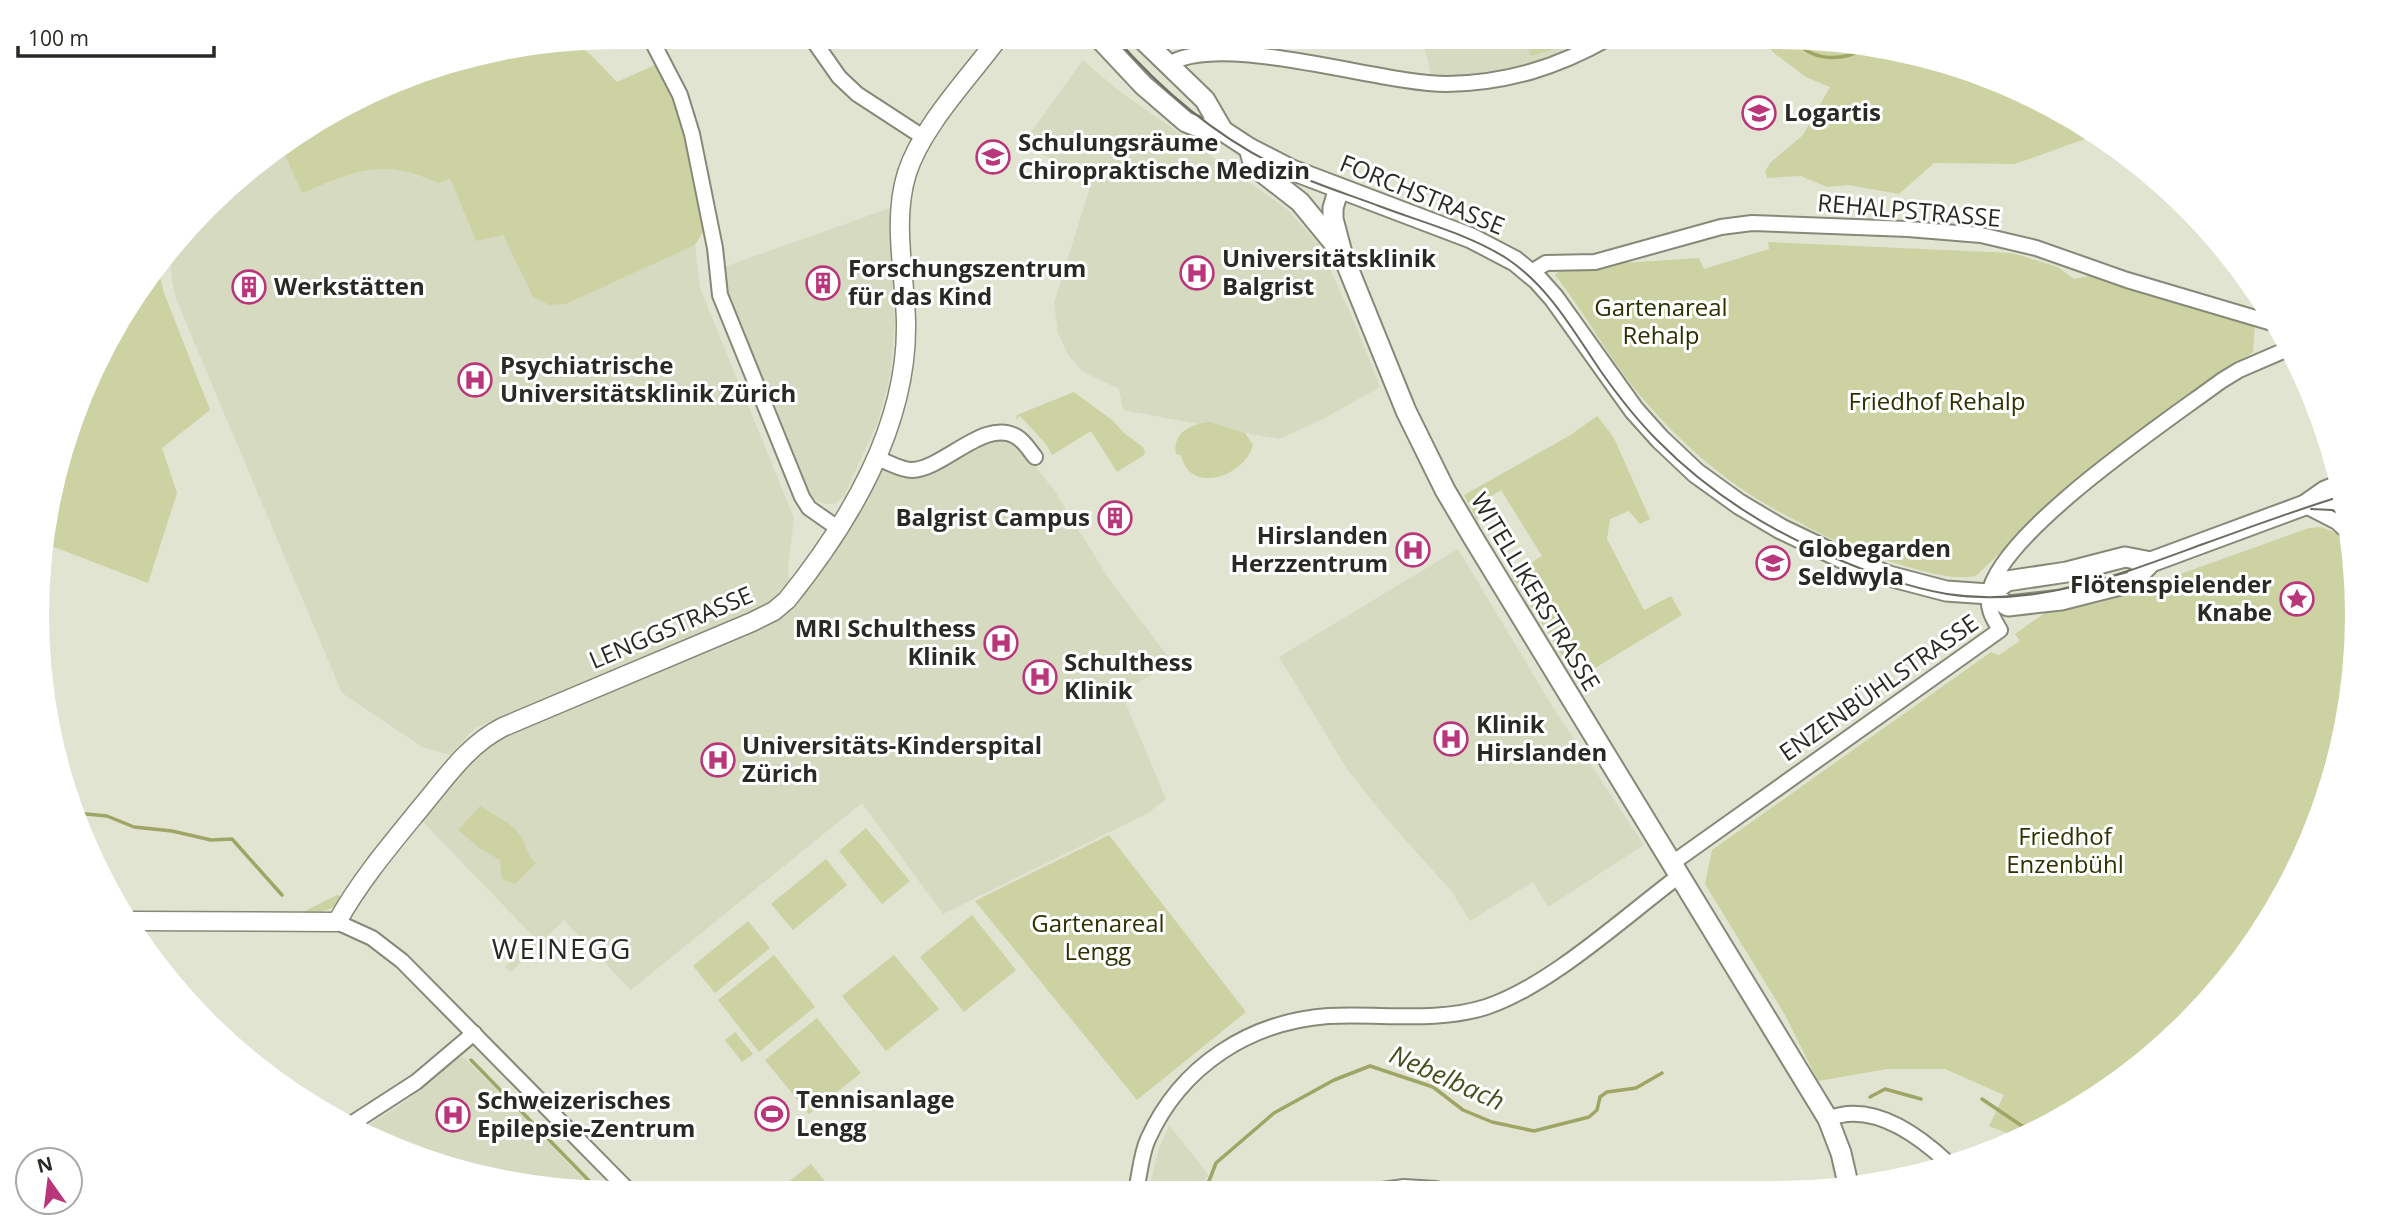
<svg xmlns="http://www.w3.org/2000/svg" width="2394" height="1230" font-family="'Open Sans',sans-serif">
  <style>
    .built { fill: #d6dac1 }
    .green { fill: #ccd2a2 }
    .lines { fill: none; stroke-linecap: round; stroke-linejoin: round }
    .stream { stroke: #9fa665; stroke-width: 3.5 }
    .minor-casing { stroke: #868978; stroke-width: 18 }
    .tertiary-casing { stroke: #868978; stroke-width: 21 }
    .secondary-casing { stroke: #868978; stroke-width: 23 }
    .minor { stroke: #fff; stroke-width: 14 }
    .tertiary { stroke: #fff; stroke-width: 18 }
    .secondary { stroke: #fff; stroke-width: 19 }
    .tram { stroke: #6b6c61; stroke-width: 2 }
    .labels { text-anchor: middle; stroke-width: 6; stroke-linejoin: round; paint-order: stroke }
    .poi-label { font-size: 24px; font-weight: bold; fill: #292a23; stroke: #fff; text-anchor: start }
    .street-label { font-size: 24px; fill: #292a23; stroke: #fff }
    .park-label { font-size: 24px; fill: #2e3100; stroke: #fff }
    .water-label { font-size: 26px; font-style: italic; fill: #494e1c; stroke: #fff }
    .quarter-label { font-size: 28px; letter-spacing: 2px; fill: #292a23; stroke: #fff }
  </style>
  <rect width="100%" height="100%" fill="#e2e4d2"/>
  <g class="built">
    <path d="M1423,38H1596L1564,54L1524,67L1455,77L1431,76Z"/>
    <path d="M1083,60L1118,90L1287,209L1318,243L1356,326L1380,387L1325,418L1279,439L1123,410L1119,389L1082,371L1069,356L1058,333L1054,303L1090,187L1076,173L1023,143Z"/>
    <path d="M283,151L302,193L358,171L377,168L401,170L439,183L450,178L476,240L503,235L533,297L549,305L566,304L695,245L700,288L794,518L788,568L789,577L788,585L781,594L769,604L475,728L450,755L422,747L342,693L176,299L172,280L170,256L258,161Z"/>
    <path d="M890,208L895,322L890,377L877,424L844,496L835,504H825L814,499L808,489L729,296L724,267Z"/>
    <path d="M994,439L1006,440L1022,448L1056,493L1107,576L1173,663L1121,692L1166,799L1148,813L943,914L862,803L631,990L564,920L511,972L505,967L534,937L420,819L479,748L494,738L790,609L815,579L849,525L882,464L903,473Z"/>
    <path d="M1458,549L1554,709L1644,845L1548,907L1533,882L1470,921L1452,892L1385,817L1347,769L1279,657Z"/>
    <path d="M462,1056L533,1126L595,1192H578L465,1173L357,1132L402,1104Z"/>
    <path d="M1169,1125L1207,1173L1208,1176L1197,1190H1149L1158,1151Z"/>
  </g>
  <g class="green">
    <path d="M1526,38H1581L1582,41L1531,56Z"/>
    <path d="M1764,38H1816L1929,57L2035,97L2096,135L2015,164L1934,163L1899,194L1848,185L1827,187L1801,176L1767,178L1765,171L1771,162L1803,135L1830,87L1806,77L1774,53L1762,39Z"/>
    <path d="M575,43L590,54L617,82L657,64L674,101L692,169L705,229L695,245L566,304L549,305L533,297L503,235L476,241L450,178L439,183C427,179 414,173 402,171C367,162 334,181 302,193L283,151L258,161L263,156L429,68Z"/>
    <path d="M1768,242L2012,253L2058,267L2074,279L2089,276L2255,324L2253,352L2052,503L1976,576C1945,583 1882,559 1852,547L1850,544C1830,541 1809,527 1791,518C1722,483 1664,430 1619,368C1597,337 1578,304 1555,275L1562,267L1699,258L1704,269L1769,249Z"/>
    <path d="M158,268L164,293L210,410L162,448L177,493L148,583L49,545L56,466L134,294Z"/>
    <path d="M1074,392L1112,420L1124,433L1143,447L1145,452L1144,455L1117,472L1091,431L1052,455L1046,444L1020,416L1016,420L1017,415Z"/>
    <path d="M1597,416L1614,438L1650,519L1640,524L1629,511L1610,519L1607,539L1644,610L1671,596L1682,615L1577,679L1511,575L1542,556L1501,490L1483,501L1485,505L1477,510L1478,522L1464,495L1569,436Z"/>
    <path d="M1210,422L1245,433L1253,445C1245,476 1190,496 1181,455L1176,454C1172,432 1192,424 1210,422Z"/>
    <path d="M2321,527L2336,533L2353,553L2356,653L2337,765L2297,871L2214,996L2131,1074L2019,1138L1989,1126L2004,1095L1945,1069H1887L1818,1081L1785,1015L1705,884L1712,850L1991,652L1999,655L2020,641L2015,634L2046,612L2099,603L2309,528Z"/>
    <path d="M480,806C494,815 513,823 522,838C527,848 527,855 536,863L515,884L502,879L500,860L479,848L458,830Z"/>
    <path d="M866,828L910,881L882,904L839,851Z"/>
    <path d="M1109,835L1246,1012L1137,1100L975,901Z"/>
    <path d="M826,859L847,885L793,930L771,904Z"/>
    <path d="M337,895L342,897C333,913 320,912 303,912Z"/>
    <path d="M972,915L1016,970L964,1012L920,957Z"/>
    <path d="M748,921L770,948L715,993L693,966Z"/>
    <path d="M774,955L815,1007L759,1052L718,1000Z"/>
    <path d="M894,955L939,1009L886,1051L842,996Z"/>
    <path d="M817,1018L861,1073L809,1114L765,1060Z"/>
    <path d="M735,1032L753,1054L742,1062L725,1040Z"/>
    <path d="M811,1164L833,1191H777Z"/>
  </g>
  <g class="lines">
    <g class="stream">
      <path d="M1795,38C1807,62 1847,63 1867,46"/>
      <path d="M76,813L107,816L134,827L172,831L211,840L232,839L282,895"/>
      <path d="M471,1060L600,1192"/>
      <path d="M1870,1097L1885,1089L1921,1099"/>
      <path d="M1982,1099L2022,1126L2037,1128"/>
      <path d="M1200,1190L1209,1181L1216,1163L1274,1113L1334,1080L1370,1066L1433,1087L1463,1110L1492,1122L1534,1131L1589,1117L1597,1110L1600,1097L1607,1092L1636,1088L1662,1073"/>
    </g>
    <defs>
      <g id="minor">
        <path d="M650,37L680,95L692,134L715,248L720,295L802,497L809,508L839,529"/>
        <path d="M811,37L839,77L857,94L923,137"/>
        <path d="M1167,65C1221,30 1378,84 1447,84C1507,83 1558,67 1609,38"/>
        <path d="M1530,273L1546,263L1595,262L1721,227L1752,223L1908,229L1981,235L2036,248L2127,280L2279,325"/>
        <path d="M876,458C887,461 900,470 912,470C944,469 985,417 1017,437C1025,442 1030,451 1035,457"/>
        <path d="M2306,506L2337,522L2351,535"/>
        <path d="M1671,864L2000,630C1993,618 1987,609 1989,595C1997,534 2170,419 2221,381L2239,370L2290,348"/>
        <path d="M337,922L372,938L402,961L630,1192"/>
        <path d="M1828,1119C1871,1101 1918,1135 1948,1163"/>
        <path d="M348,1126L416,1082L474,1033"/>
        <path d="M1136,1190C1140,1174 1141,1154 1148,1139C1181,1066 1249,1022 1328,1016C1380,1013 1436,1023 1486,1007C1550,986 1624,917 1679,876"/>
        <path d="M1382,1190L1404,1187L1436,1189"/>
      </g>
      <path id="tertiary" d="M133,921L337,922C361,879 392,843 423,805C447,776 469,744 503,727L752,622L774,611L787,600C849,523 908,426 906,322C905,274 892,220 907,173C922,126 969,78 999,37"/>
      <g id="secondary">
        <path d="M1098,37L1143,85L1186,122L1201,128L1223,131L1249,148L1292,170L1471,238L1515,261L1538,280L1554,298L1634,410L1660,439L1696,473L1739,504L1781,529L1844,559L1889,576L1946,591L1989,594L2008,606L2061,600L2132,582L2151,562L2305,505L2344,503"/>
        <path d="M1140,37L1205,100L1223,131"/>
        <path d="M1249,148L1254,166L1300,202L1337,247"/>
        <path d="M1339,188L1333,208V219L1342,253L1406,411L1445,490L1474,539L1828,1119L1841,1153L1849,1188"/>
        <path d="M2305,505L2325,491L2340,485"/>
        <path d="M1989,594L2007,581L2067,572L2125,557L2151,562"/>
      </g>
    </defs>
    <use href="#minor" class="minor-casing"/>
    <use href="#tertiary" class="tertiary-casing"/>
    <use href="#secondary" class="secondary-casing"/>
    <use href="#minor" class="minor"/>
    <use href="#tertiary" class="tertiary"/>
    <use href="#secondary" class="secondary"/>
    <g class="tram">
      <path d="M1115,37C1162,91 1219,139 1285,170C1315,184 1347,194 1379,206C1421,222 1468,234 1506,258C1549,286 1574,332 1602,373C1619,397 1637,420 1657,440C1707,491 1765,528 1830,556C1868,572 1906,587 1947,594C2039,608 2121,574 2206,543C2251,527 2296,510 2342,496"/>
      <path d="M2311,509L2332,510L2347,518"/>
    </g>
  </g>
  <defs>
    <symbol id="school-ring" viewBox="-11 -11 22 22"><circle r="9.5" fill="#fff" stroke="#ba367a" stroke-width="1.5"/><path d="M0-5L7-2L0 1L-7-2ZM-4 1L0 2.5L4 1V4Q0 6-4 4Z" fill="#ba367a"/></symbol>
    <symbol id="hospital-ring" viewBox="-11 -11 22 22"><circle r="9.5" fill="#fff" stroke="#ba367a" stroke-width="1.5"/><path d="M-5-5h3v3.5h4V-5h3V5h-3V1.5h-4V5h-3Z" fill="#ba367a"/></symbol>
    <symbol id="building-ring" viewBox="-11 -11 22 22"><circle r="9.5" fill="#fff" stroke="#ba367a" stroke-width="1.5"/><path d="M-4-6H4V6H1V3H-1V6H-4ZM-2.5-4.3h1.7v1.8h-1.7ZM.8-4.3h1.7v1.8H.8ZM-2.5-1h1.7V.8h-1.7ZM.8-1h1.7V.8H.8Z" fill="#ba367a"/></symbol>
    <symbol id="sight-ring" viewBox="-11 -11 22 22"><circle r="9.5" fill="#fff" stroke="#ba367a" stroke-width="1.5"/><path d="M0-6L1.8-2.2L6-1.7L2.9 1.2L3.7 5.4L0 3.3L-3.7 5.4L-2.9 1.2L-6-1.7L-1.8-2.2Z" fill="#ba367a"/></symbol>
    <symbol id="stadium-ring" viewBox="-11 -11 22 22"><circle r="9.5" fill="#fff" stroke="#ba367a" stroke-width="1.5"/><path d="M0-5a6.5 5 0 1 0 0 10a6.5 5 0 1 0 0-10ZM-3.5-1.8h7v3.6h-7Z" fill="#ba367a"/></symbol>
  </defs>
  <g fill-rule="evenodd">
    <use href="#school-ring" x="1740" y="94" width="38" height="38"/>
    <use href="#school-ring" x="974" y="138" width="38" height="38"/>
    <use href="#hospital-ring" x="1178" y="254" width="38" height="38"/>
    <use href="#building-ring" x="804" y="264" width="38" height="38"/>
    <use href="#building-ring" x="230" y="268" width="38" height="38"/>
    <use href="#hospital-ring" x="456" y="361" width="38" height="38"/>
    <use href="#building-ring" x="1096" y="499" width="38" height="38"/>
    <use href="#hospital-ring" x="1394" y="531" width="38" height="38"/>
    <use href="#school-ring" x="1754" y="544" width="38" height="38"/>
    <use href="#sight-ring" x="2278" y="580" width="38" height="38"/>
    <use href="#hospital-ring" x="982" y="624" width="38" height="38"/>
    <use href="#hospital-ring" x="1021" y="658" width="38" height="38"/>
    <use href="#hospital-ring" x="1432" y="720" width="38" height="38"/>
    <use href="#hospital-ring" x="699" y="741" width="38" height="38"/>
    <use href="#stadium-ring" x="753" y="1095" width="38" height="38"/>
    <use href="#hospital-ring" x="434" y="1096" width="38" height="38"/>
  </g>
  <g class="labels">
    <g class="poi-label">
      <text x="1784" y="121">Logartis</text>
      <text x="1018" y="151">Schulungsräume<tspan x="1018" dy="28">Chiropraktische Medizin</tspan></text>
      <text x="1222" y="267">Universitätsklinik<tspan x="1222" dy="28">Balgrist</tspan></text>
      <text x="848" y="277">Forschungszentrum<tspan x="848" dy="28">für das Kind</tspan></text>
      <text x="274" y="295">Werkstätten</text>
      <text x="500" y="374">Psychiatrische<tspan x="500" dy="28">Universitätsklinik Zürich</tspan></text>
      <text x="1090" y="526" text-anchor="end">Balgrist Campus</text>
      <text x="1388" y="544" text-anchor="end">Hirslanden<tspan x="1388" dy="28">Herzzentrum</tspan></text>
      <text x="1798" y="557">Globegarden<tspan x="1798" dy="28">Seldwyla</tspan></text>
      <text x="2272" y="593" text-anchor="end">Flötenspielender<tspan x="2272" dy="28">Knabe</tspan></text>
      <text x="976" y="637" text-anchor="end">MRI Schulthess<tspan x="976" dy="28">Klinik</tspan></text>
      <text x="1064" y="671">Schulthess<tspan x="1064" dy="28">Klinik</tspan></text>
      <text x="1476" y="733">Klinik<tspan x="1476" dy="28">Hirslanden</tspan></text>
      <text x="742" y="754">Universitäts-Kinderspital<tspan x="742" dy="28">Zürich</tspan></text>
      <text x="796" y="1108">Tennisanlage<tspan x="796" dy="28">Lengg</tspan></text>
      <text x="477" y="1109">Schweizerisches<tspan x="477" dy="28">Epilepsie-Zentrum</tspan></text>
    </g>
    <g class="street-label">
      <text transform="translate(1422 195) rotate(22)" y="8">FORCHSTRASSE</text>
      <text transform="translate(1909 211) rotate(5)" y="8">REHALPSTRASSE</text>
      <text transform="translate(1535 592) rotate(59)" y="8">WITELLIKERSTRASSE</text>
      <text transform="translate(671 628) rotate(-23)" y="8">LENGGSTRASSE</text>
      <text transform="translate(1879 688) rotate(-35)" y="8">ENZENBÜHLSTRASSE</text>
    </g>
    <g class="park-label">
      <text x="1661" y="316">Gartenareal<tspan x="1661" dy="28">Rehalp</tspan></text>
      <text x="1937" y="410">Friedhof Rehalp</text>
      <text x="2065" y="845">Friedhof<tspan x="2065" dy="28">Enzenbühl</tspan></text>
      <text x="1098" y="932">Gartenareal<tspan x="1098" dy="28">Lengg</tspan></text>
    </g>
    <g class="water-label">
      <text transform="translate(1447 1078) rotate(24)" y="9">Nebelbach</text>
    </g>
    <g class="quarter-label">
      <text x="562" y="959">WEINEGG</text>
    </g>
  </g>
  <path d="M0 0H2394V1230H0ZM615 49H1779A566 566 0 0 1 2345 615V615A566 566 0 0 1 1779 1181H615A566 566 0 0 1 49 615V615A566 566 0 0 1 615 49Z" fill="#fff" fill-rule="evenodd"/>
  <g transform="translate(49 1181) rotate(346)"><circle r="33" fill="#ffffff" stroke="#a9aaa7" stroke-width="2"/>
  <path d="M0-5L12 26L0 18L-12 26Z" fill="#ba367a"/>
  <text y="-10" font-size="19" font-weight="bold" text-anchor="middle" fill="#292a23">N</text>
  </g>
  <path d="M18 46v10h196v-10" fill="none" stroke="#292a23" stroke-width="3.5"/>
  <text x="28" y="46" font-size="21" fill="#292a23" stroke="#ffffff" stroke-width="5" paint-order="stroke">100 m</text>
</svg>
